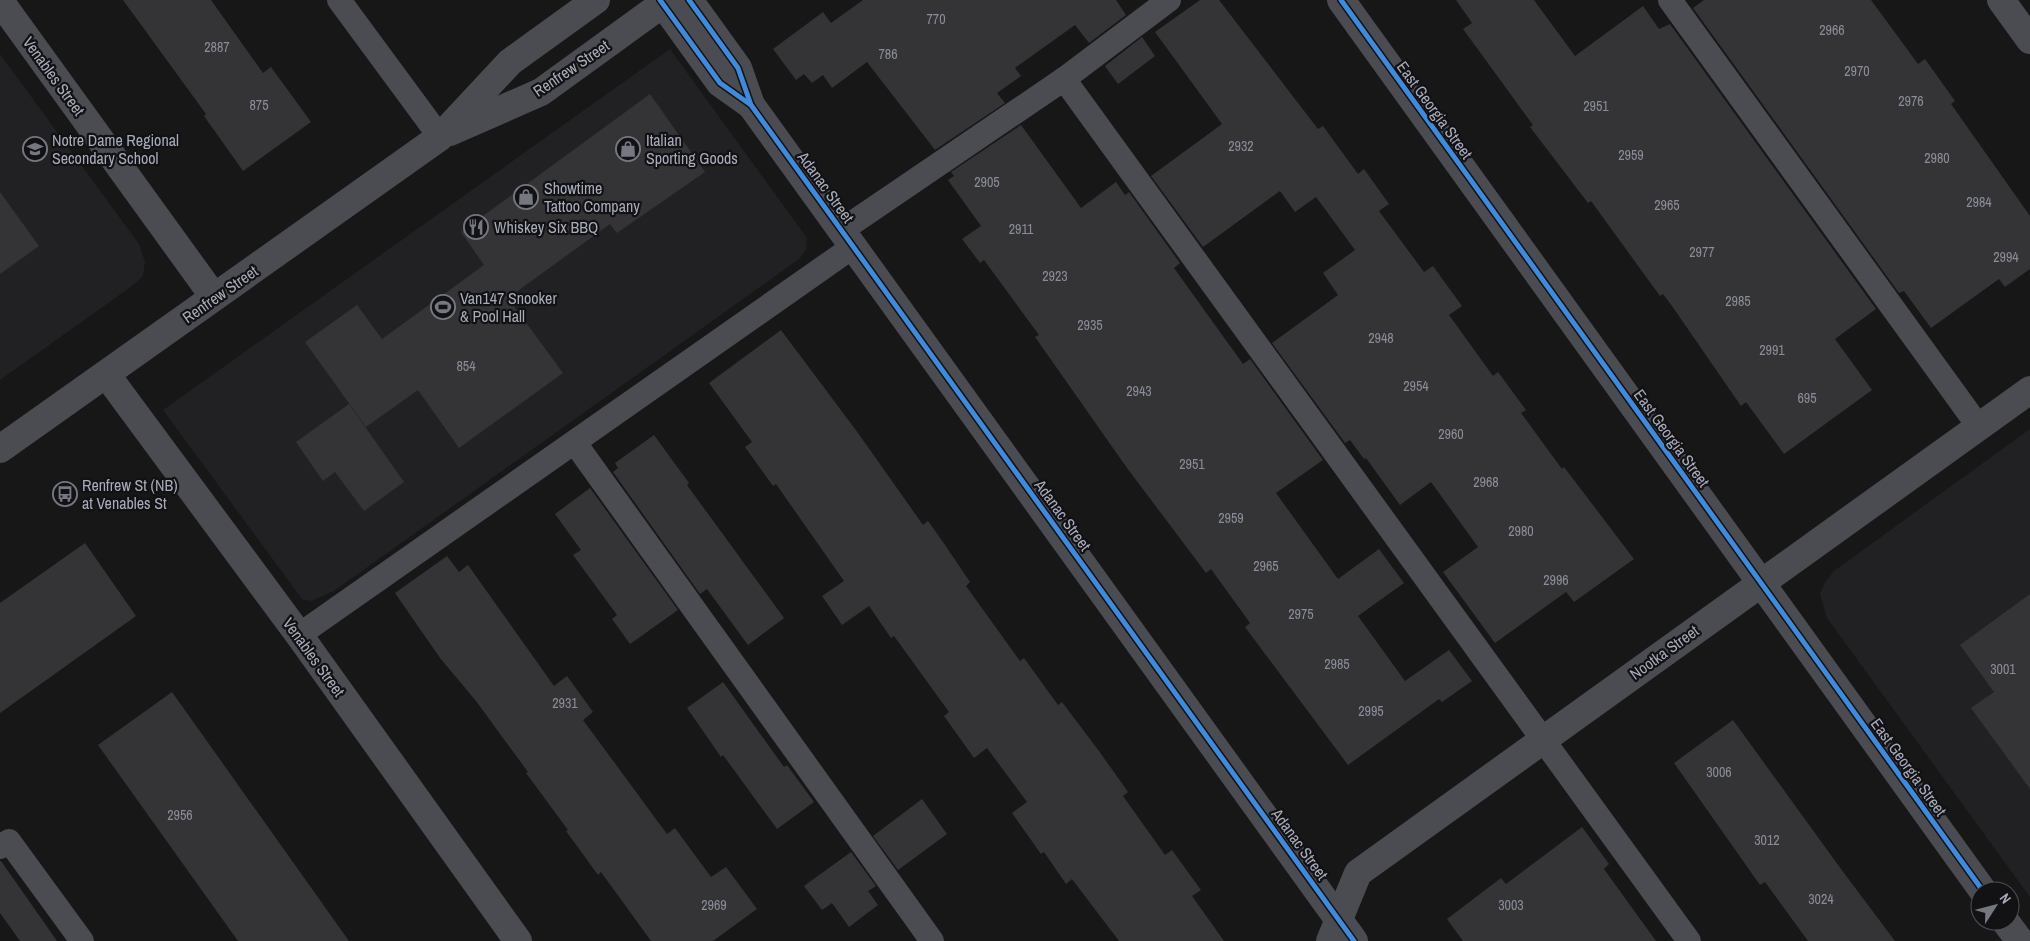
<svg xmlns="http://www.w3.org/2000/svg" width="2030" height="941" font-family="'Archivo Narrow',sans-serif">
  <style>
    .built { fill: #212124 }
    .building { fill: #343436 }
    .lines { fill: none; stroke-linecap: round; stroke-linejoin: round }
    .service { stroke: #4b4c51; stroke-width: 24 }
    .minor { stroke: #4b4c51; stroke-width: 28 }
    .tertiary { stroke: #4b4c51; stroke-width: 28 }
    .cycleway-casing { stroke: #121114; stroke-width: 8 }
    .cycleway { stroke: #408adc; stroke-width: 5 }
    .labels { text-anchor: middle; stroke-width: 4.5; stroke-linejoin: round; paint-order: stroke }
    .number-label { font-size: 14px; fill: #8a8d99 }
    .street-label { font-size: 16px; fill: #a7abba; stroke: #121114 }
    .poi-label { font-size: 16px; fill: #a7abba; stroke: #121114; text-anchor: start }
  </style>
  <rect width="100%" height="100%" fill="#171718"/>
  <g class="built">
    <path d="M670,49L807,238L806,250L799,259L334,591L311,601L302,599L163,410Z"/>
    <path d="M0,54L139,244L145,262L143,276L132,286L0,380Z"/>
    <path d="M2030,429V897L1827,618L1820,594L1824,584L1834,571Z"/>
  </g>
  <g class="building">
    <path d="M123,0H211L263,73L271,67L311,122L243,171L204,116L206,114Z"/>
    <path d="M863,0H1116L1126,15L1089,43L1075,25L1015,68L1021,76L997,93L1005,103L935,150L867,62L832,88L823,75L812,83L804,74L796,80L773,49L823,12L831,23Z"/>
    <path d="M1200,0H1219L1318,129L1323,126L1358,174L1364,169L1389,204L1379,211L1424,272L1433,266L1462,306L1449,315L1493,376L1498,372L1526,410L1521,413L1562,469L1564,467L1634,559L1574,602L1566,592L1495,643L1443,572L1478,547L1431,482L1400,505L1366,458L1364,459L1350,440L1345,443L1272,343L1338,295L1323,273L1355,250L1316,197L1295,212L1280,191L1203,247L1151,176L1222,124L1155,32Z"/>
    <path d="M1456,0H1534L1575,56L1643,6L1659,29L1670,24L1876,309L1835,339L1872,390L1784,454L1746,402L1741,406L1672,306L1663,294L1660,296L1591,201L1588,203L1530,127L1533,125L1463,29L1472,23Z"/>
    <path d="M1704,0H1871L1918,64L1925,59L1955,101L1951,104L2030,216V269L2005,287L1999,279L1931,328L1904,291L1899,293L1693,8Z"/>
    <path d="M1142,37L1155,56L1118,84L1105,66Z"/>
    <path d="M650,94L705,172L617,233L610,224L508,298L563,373L459,448L418,390L366,427L305,342L357,305L382,339L484,265L461,232Z"/>
    <path d="M1021,125L1081,208L1116,182L1125,195L1129,192L1180,263L1174,268L1243,364L1250,359L1323,460L1276,493L1338,579L1379,549L1404,583L1358,616L1405,681L1449,650L1472,681L1442,702L1439,699L1348,765L1245,627L1250,623L1211,569L1206,573L1127,468L1035,337L1039,335L984,260L980,263L962,239L981,226L948,180L954,176L951,172Z"/>
    <path d="M0,192L39,246L0,274Z"/>
    <path d="M781,330L858,433L923,525L928,521L943,542L970,582L966,586L1020,661L1024,658L1058,705L1062,702L1099,751L1128,792L1123,796L1165,855L1172,850L1201,890L1192,896L1224,941H1119L1072,879L1066,884L1044,852L1041,854L1012,813L1027,802L987,748L974,758L944,716L949,712L894,636L891,638L869,606L842,625L822,596L844,581L776,484L773,486L745,447L752,442L709,383Z"/>
    <path d="M349,404L404,482L364,511L335,472L323,481L296,442Z"/>
    <path d="M654,435L689,483L687,485L784,618L748,645L707,589L700,594L613,472L618,468L615,463Z"/>
    <path d="M590,488L678,610L630,644L612,619L617,615L573,555L581,550L555,514Z"/>
    <path d="M85,543L136,616L0,713V603Z"/>
    <path d="M447,556L459,572L468,565L554,686L567,676L593,712L583,720L667,834L675,828L711,877L726,867L757,909L713,941H651L601,872L598,875L566,831L568,830L526,773L528,772L476,701L440,658L395,593Z"/>
    <path d="M2030,594V789L1971,708L1994,692L1960,645Z"/>
    <path d="M723,682L784,767L787,765L814,802L777,829L723,755L721,757L687,708Z"/>
    <path d="M172,692L349,941H238L98,745Z"/>
    <path d="M1733,720L1841,869L1895,941H1808L1765,882L1760,885L1674,763Z"/>
    <path d="M922,799L947,834L898,870L873,836Z"/>
    <path d="M1582,827L1609,864L1604,869L1656,941H1463L1447,919L1501,878L1506,884Z"/>
    <path d="M851,852L876,886L868,891L878,905L849,927L832,903L822,910L804,886Z"/>
    <path d="M0,861H1L57,941H20L0,913Z"/>
  </g>
  <g class="lines">
    <g class="service">
      <path d="M339,0L440,137"/>
      <path d="M1670,0L1979,427"/>
      <path d="M1064,79L1689,941"/>
      <path d="M842,230L1064,79L1169,0"/>
      <path d="M575,443L932,941"/>
      <path d="M299,635L854,246"/>
      <path d="M0,847L9,841L82,941"/>
    </g>
    <g class="minor">
      <path d="M689,0L738,68L751,105L1354,941"/>
      <path d="M1341,0L1983,891"/>
      <path d="M2001,0L2030,40"/>
      <path d="M0,1L214,297"/>
      <path d="M663,4L720,83L751,105"/>
      <path d="M106,374L299,635L518,941"/>
      <path d="M2005,921L2020,941"/>
      <path d="M1330,941L1358,873L2030,390"/>
    </g>
    <g class="tertiary">
      <path d="M450,132L541,92L668,0"/>
      <path d="M0,449L440,137L510,62L596,0"/>
    </g>
    <defs>
      <g id="cycleway">
        <path d="M660,0L720,83L751,105"/>
        <path d="M689,0L738,68L751,105L1354,941"/>
        <path d="M1341,0L1983,891"/>
      </g>
    </defs>
    <use href="#cycleway" class="cycleway-casing"/>
    <use href="#cycleway" class="cycleway"/>
  </g>
  <defs>
    <symbol id="school-ring" viewBox="-11 -11 22 22"><circle r="9.5" fill="#121114" stroke="#757781" stroke-width="1.5"/><path d="M0-5L7-2L0 1L-7-2ZM-4 1L0 2.5L4 1V4Q0 6-4 4Z" fill="#757781"/></symbol>
    <symbol id="shop-ring" viewBox="-11 -11 22 22"><circle r="9.5" fill="#121114" stroke="#757781" stroke-width="1.5"/><path d="M-5-2.5h2.3a2.7 3.5 0 0 1 5.4 0H5L5.5 6h-11ZM-1.5-2.5h3a1.5 2.3 0 0 0-3 0Z" fill="#757781"/></symbol>
    <symbol id="restaurant-ring" viewBox="-11 -11 22 22"><circle r="9.5" fill="#121114" stroke="#757781" stroke-width="1.5"/><path d="M-5-6h1v4h1v-4h1v4h1v-4h1v5L-1.5 .5V6h-2V.5L-5-1ZM5-6V6H3V1.5H1.5Q1.5-4 5-6Z" fill="#757781"/></symbol>
    <symbol id="stadium-ring" viewBox="-11 -11 22 22"><circle r="9.5" fill="#121114" stroke="#757781" stroke-width="1.5"/><path d="M0-5a6.5 5 0 1 0 0 10a6.5 5 0 1 0 0-10ZM-3.5-1.8h7v3.6h-7Z" fill="#757781"/></symbol>
    <symbol id="bus-ring" viewBox="-11 -11 22 22"><circle r="9.5" fill="#121114" stroke="#757781" stroke-width="1.5"/><path d="M-5-6H5V4H4V6H2V4H-2V6H-4V4H-5ZM-3.5-4V0h7V-4ZM-3.5 1.2v1.5H-2V1.2ZM2 1.2v1.5H3.5V1.2Z" fill="#757781"/></symbol>
  </defs>
  <g fill-rule="evenodd">
    <use href="#school-ring" x="21" y="135" width="28" height="28"/>
    <use href="#shop-ring" x="614" y="135" width="28" height="28"/>
    <use href="#shop-ring" x="512" y="183" width="28" height="28"/>
    <use href="#restaurant-ring" x="462" y="213" width="28" height="28"/>
    <use href="#stadium-ring" x="429" y="293" width="28" height="28"/>
    <use href="#bus-ring" x="51" y="480" width="28" height="28"/>
  </g>
  <g class="labels">
    <g class="number-label">
      <text x="936" y="24">770</text>
      <text x="1832" y="35">2966</text>
      <text x="217" y="52">2887</text>
      <text x="888" y="59">786</text>
      <text x="1857" y="76">2970</text>
      <text x="1911" y="106">2976</text>
      <text x="259" y="110">875</text>
      <text x="1596" y="111">2951</text>
      <text x="1241" y="151">2932</text>
      <text x="1631" y="160">2959</text>
      <text x="1937" y="163">2980</text>
      <text x="987" y="187">2905</text>
      <text x="1979" y="207">2984</text>
      <text x="1667" y="210">2965</text>
      <text x="1021" y="234">2911</text>
      <text x="1702" y="257">2977</text>
      <text x="2006" y="262">2994</text>
      <text x="1055" y="281">2923</text>
      <text x="1738" y="306">2985</text>
      <text x="1090" y="330">2935</text>
      <text x="1381" y="343">2948</text>
      <text x="1772" y="355">2991</text>
      <text x="466" y="371">854</text>
      <text x="1416" y="391">2954</text>
      <text x="1139" y="396">2943</text>
      <text x="1807" y="403">695</text>
      <text x="1451" y="439">2960</text>
      <text x="1192" y="469">2951</text>
      <text x="1486" y="487">2968</text>
      <text x="1231" y="523">2959</text>
      <text x="1521" y="536">2980</text>
      <text x="1266" y="571">2965</text>
      <text x="1556" y="585">2996</text>
      <text x="1301" y="619">2975</text>
      <text x="1337" y="669">2985</text>
      <text x="2003" y="674">3001</text>
      <text x="565" y="708">2931</text>
      <text x="1371" y="716">2995</text>
      <text x="1719" y="777">3006</text>
      <text x="180" y="820">2956</text>
      <text x="1767" y="845">3012</text>
      <text x="1821" y="904">3024</text>
      <text x="714" y="910">2969</text>
      <text x="1511" y="910">3003</text>
    </g>
    <g class="street-label">
      <text transform="translate(571 68) rotate(-34)" y="6">Renfrew Street</text>
      <text transform="translate(54 76) rotate(54)" y="6">Venables Street</text>
      <text transform="translate(1435 110) rotate(54)" y="6">East Georgia Street</text>
      <text transform="translate(826 187) rotate(54)" y="6">Adanac Street</text>
      <text transform="translate(220 294) rotate(-35)" y="6">Renfrew Street</text>
      <text transform="translate(1672 438) rotate(54)" y="6">East Georgia Street</text>
      <text transform="translate(1063 515) rotate(54)" y="6">Adanac Street</text>
      <text transform="translate(1664 652) rotate(-36)" y="6">Nootka Street</text>
      <text transform="translate(314 657) rotate(54)" y="6">Venables Street</text>
      <text transform="translate(1909 767) rotate(54)" y="6">East Georgia Street</text>
      <text transform="translate(1300 844) rotate(54)" y="6">Adanac Street</text>
    </g>
    <g class="poi-label">
      <text x="52" y="146">Notre Dame Regional<tspan x="52" dy="18">Secondary School</tspan></text>
      <text x="646" y="146">Italian<tspan x="646" dy="18">Sporting Goods</tspan></text>
      <text x="544" y="194">Showtime<tspan x="544" dy="18">Tattoo Company</tspan></text>
      <text x="494" y="233">Whiskey Six BBQ</text>
      <text x="460" y="304">Van147 Snooker<tspan x="460" dy="18">&amp; Pool Hall</tspan></text>
      <text x="82" y="491">Renfrew St (NB)<tspan x="82" dy="18">at Venables St</tspan></text>
    </g>
  </g>
  <g transform="translate(1995 906) rotate(54)"><circle r="24" fill="#121114" stroke="#4e4f56"/>
  <path d="M0-4L9 19L0 12L-9 19Z" fill="#757781"/>
  <text y="-8" font-size="14" font-weight="bold" text-anchor="middle" fill="#a7abba">N</text>
  </g>
</svg>
